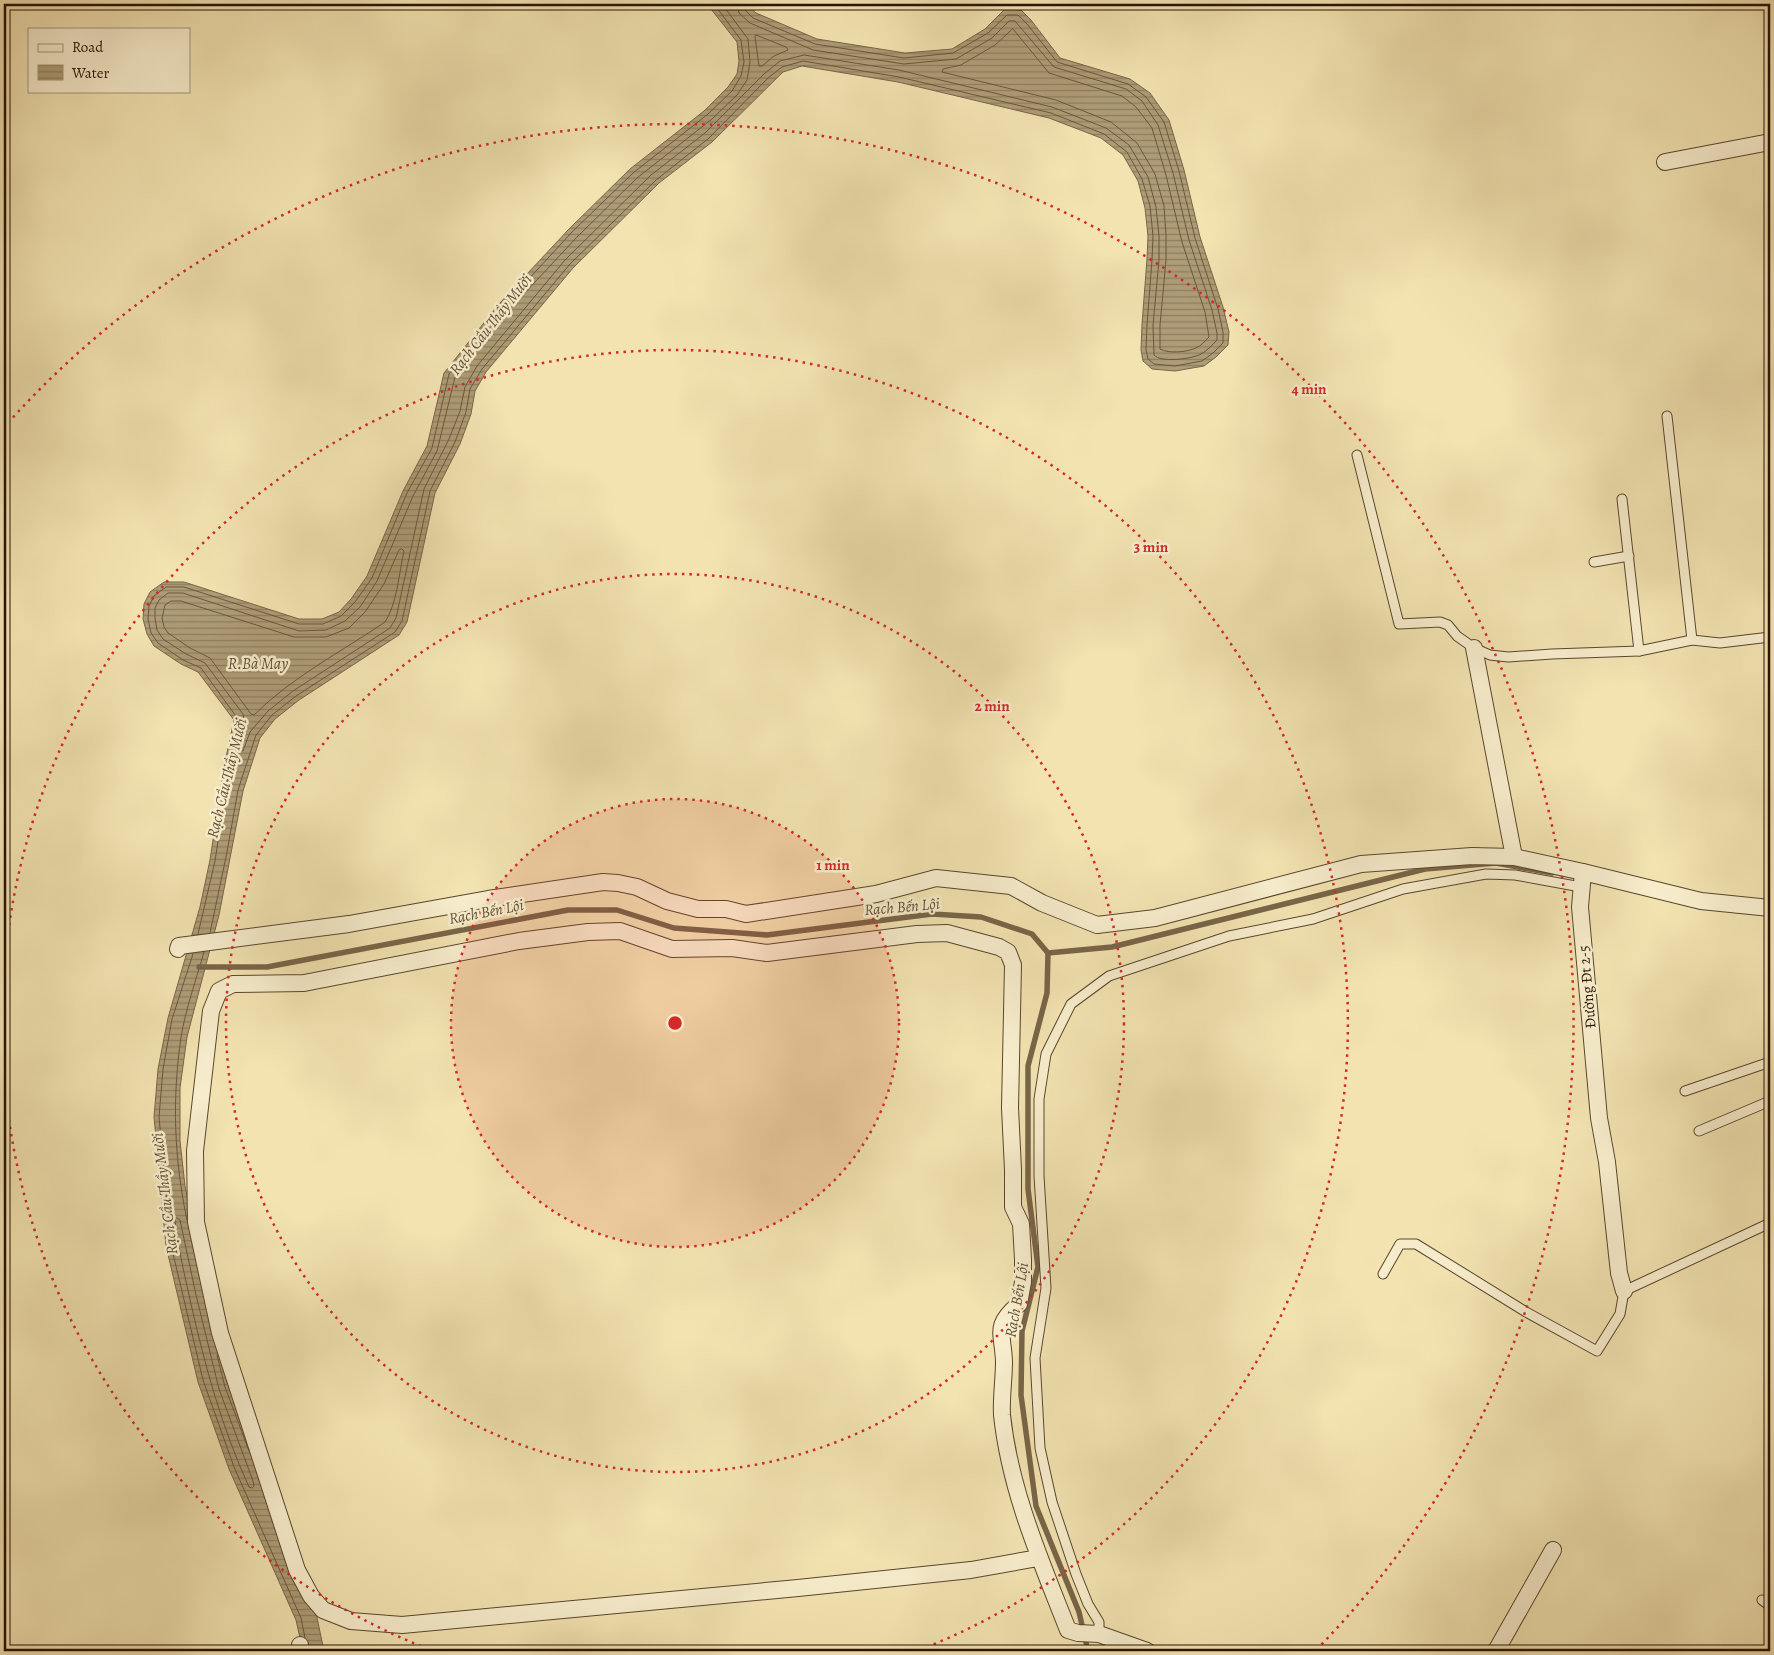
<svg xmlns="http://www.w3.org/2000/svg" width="1774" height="1655" font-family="Alegreya,serif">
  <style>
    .water { fill: url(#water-rules); stroke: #786548 }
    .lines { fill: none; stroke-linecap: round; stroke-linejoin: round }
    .shore { stroke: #6a573c; stroke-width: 1 }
    .stream { stroke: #786548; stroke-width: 5.5 }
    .service-casing { stroke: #5a462e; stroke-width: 11 }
    .minor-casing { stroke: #5a462e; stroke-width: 18 }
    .service { stroke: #f7edcc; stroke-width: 9 }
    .minor { stroke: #f7edcc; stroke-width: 16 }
    .ring { fill: none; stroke: #d62828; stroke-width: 2.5; stroke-dasharray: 2.5 5 }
    .labels { text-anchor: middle; stroke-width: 5; stroke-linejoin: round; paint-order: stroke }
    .street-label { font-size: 15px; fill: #281203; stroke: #f7edcc }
    .water-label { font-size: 16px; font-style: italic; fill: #645037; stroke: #f7edcc }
    .centre { fill: #d62828; stroke: #f7edcc; stroke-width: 2.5 }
    .ring-label { font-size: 15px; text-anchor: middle; font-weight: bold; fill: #d62828; stroke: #f7edcc; stroke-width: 5; stroke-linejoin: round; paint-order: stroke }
  </style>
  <defs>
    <pattern id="water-rules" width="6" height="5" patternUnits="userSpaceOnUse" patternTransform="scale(1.25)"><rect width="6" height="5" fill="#ad9c76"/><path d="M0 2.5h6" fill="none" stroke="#8d7e5f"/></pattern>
  </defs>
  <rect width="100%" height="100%" fill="#f2e3b1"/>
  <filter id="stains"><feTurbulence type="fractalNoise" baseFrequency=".004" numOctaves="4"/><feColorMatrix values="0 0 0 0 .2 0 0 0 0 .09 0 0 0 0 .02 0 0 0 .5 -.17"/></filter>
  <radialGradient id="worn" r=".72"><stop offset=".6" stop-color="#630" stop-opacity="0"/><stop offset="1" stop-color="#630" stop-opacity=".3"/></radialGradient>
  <path class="water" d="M707,4H746L756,13L817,39L905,53L952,49L985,29L1005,9L1021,10L1031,20L1060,58L1130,79L1150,93L1169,120L1184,170L1200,237L1223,307L1229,332L1228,345L1216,357L1204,366L1175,371L1152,369L1143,361L1141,350L1142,324L1147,259L1148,236L1145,208L1138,181L1123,155L1101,138L1049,118L898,82L802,66L783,72L712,142L659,183L573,268L486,372L475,391L471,414L460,444L435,493L407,622L399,635L299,700L275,719L260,738L243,791L219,915L187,1037L180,1088V1141L185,1186L207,1292L316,1613L324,1651H303L296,1620L229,1469L198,1382L166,1246L154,1117L158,1069L168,1018L200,907L210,860L224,767L234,720L198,672L181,664L154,646L147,634L143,619L144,604L150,592L164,582H184L299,619H322L339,612L351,599L367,576L403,491L427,446L444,373L499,304L569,229L630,169L704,111L728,87L737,74L739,61L737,42Z"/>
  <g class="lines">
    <g class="shore">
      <path d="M722,4L748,39L750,62L747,80L737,95L712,119L637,178L577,237L508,311L455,377L437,451L413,496L377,581L360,607L345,621L326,630L299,631L183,593H168L159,600L155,608V618L157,630L163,639L186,654L205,663L243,714L245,722L239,749L240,751H243L250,732L268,711L293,691L390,628L396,618L424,489L449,439L460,411L465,387L477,366L565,260L651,175L705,133L764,74L780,61L804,55L899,70L1052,107L1106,128L1129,145L1148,177L1156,207L1159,236V260L1153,325L1154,355C1161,363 1192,359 1201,354C1207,351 1212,345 1217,340V333L1212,310L1189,240L1173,173L1158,125L1142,101L1126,89L1054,67L1015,21H1009L992,38L956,59L904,64L813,50L750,23L739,13L737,4"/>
      <path d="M1013,29L1049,73L1122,96L1136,107L1152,128L1166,175L1182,242L1205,312L1209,337C1205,341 1201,346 1196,348C1187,352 1169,354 1160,349V325L1166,260V235L1164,206L1155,174L1137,143L1111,122L1056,100L942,72L943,69L961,65L995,45Z"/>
      <path d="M756,35L786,47L788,50L774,56L762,66H759L755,37Z"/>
      <path d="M402,549L404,551C399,573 397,604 385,622C341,652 292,677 254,715L251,714L210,658L190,648L168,633L164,627L162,618L165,605L171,601H181L294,637H326L349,628L365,612L384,584L399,550Z"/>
      <path d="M210,933L227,852L238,790L256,735L272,715L296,696L395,632L402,621L430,491L455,442L466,412L470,389L482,369L570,264L656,180L709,138L768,78L782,67L803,61L899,77L1051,113L1104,134L1127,152L1142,179L1150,206L1153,236L1152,260L1147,325L1146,350L1148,359L1154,364L1175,366L1202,361L1213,353L1223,343V332L1218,309L1195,238L1179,171L1164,122L1146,97L1128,84L1057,62L1027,24L1018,15H1007L988,33L953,53L904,58L815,44L753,18L744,9L743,4"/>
      <path d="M198,934L215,861L229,768L238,719L201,668L183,660L158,643L151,633L148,619L149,606L154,596L166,587H184L299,624H323L341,616L355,602L372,578L407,493L432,448L449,374L503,307L572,232L633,173L708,114L732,91L741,76L744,62L741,40L714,4"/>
      <path d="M193,954L172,1019L163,1069L159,1117L171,1245L203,1380L234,1467L301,1618L305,1638"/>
      <path d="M177,1218L180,1220L196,1295L219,1389L253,1481L254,1486L252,1488L249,1487C222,1428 205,1366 191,1304C185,1276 178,1249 175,1220Z"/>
      <path d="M187,1220C174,1159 172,1099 181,1037C186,1008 196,980 204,952"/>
      <path d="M217,1355L225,1387L249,1451"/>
    </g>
    <g class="stream">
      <path d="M1048,953L1112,947L1425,869L1496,863L1552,873"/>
      <path d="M199,967H267L568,910H617L674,928L767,935L932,914L981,917L1032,934L1048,953L1047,993L1028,1066V1189L1038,1267L1022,1331L1021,1395L1036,1506L1079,1612L1088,1651"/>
    </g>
    <defs>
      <g id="service">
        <path d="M1667,416L1692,640"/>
        <path d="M1357,455L1399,624L1440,622L1448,625L1457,636L1474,648L1490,655L1508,657L1552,654L1639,651L1692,640L1720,643L1770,637"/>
        <path d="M1622,499L1639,651"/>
        <path d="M1594,562L1629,556"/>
        <path d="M1685,1091L1770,1062"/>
        <path d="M1699,1131L1770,1101"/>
        <path d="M1383,1274L1400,1244H1416L1526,1312L1597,1351L1620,1314L1624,1291L1770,1223"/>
        <path d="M1762,1600L1770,1606"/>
        <path d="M1099,1634V1622L1088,1604L1076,1574L1052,1502L1040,1448L1035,1358L1046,1288L1039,1176V1099L1046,1054L1071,1004L1109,976L1229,936L1313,919L1403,889L1486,874L1515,875L1581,887"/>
      </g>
      <g id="minor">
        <path d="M1665,162L1770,142"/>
        <path d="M1474,648L1514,857"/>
        <path d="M178,949L179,946L349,924L488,899L603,882L618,883L637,887L667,901L698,909H726L746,914L876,894L936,878L1011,886L1042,903L1097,925L1155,918L1361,864L1472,856L1514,857L1583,872"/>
        <path d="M1624,1291L1619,1273L1607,1162L1599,1118L1580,907L1583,872L1701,901L1770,908"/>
        <path d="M1038,1558L971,1570L798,1588L402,1625L351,1621L323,1610L311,1596L297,1570L220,1333L196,1222L195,1151L211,1011L219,991L233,984L304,983L519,941L588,932L620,931L672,949L732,948L767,953L917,934L947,933L999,947L1008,952L1013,965L1010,1108L1013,1170V1207L1021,1224L1023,1259V1282L1019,1304C993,1326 1003,1332 1004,1362C1004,1379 1001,1398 1002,1415C1010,1491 1041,1561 1068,1630L1078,1633L1099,1634L1147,1651"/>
        <path d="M300,1645V1651"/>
        <path d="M1496,1651L1553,1550"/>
      </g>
    </defs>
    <use href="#service" class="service-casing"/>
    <use href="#minor" class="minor-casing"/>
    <use href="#service" class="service"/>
    <use href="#minor" class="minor"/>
  </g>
  <circle cx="675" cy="1023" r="224" fill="#d62828" fill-opacity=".12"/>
  <g class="ring">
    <circle cx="675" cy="1023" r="224"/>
    <circle cx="675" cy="1023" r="449"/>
    <path d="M428 1649A673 673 0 0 1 4 1076M4 970A673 673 0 1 1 922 1649"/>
    <path d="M8 423A897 897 0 1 1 1320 1646"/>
  </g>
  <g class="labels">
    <g class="street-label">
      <text transform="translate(1587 987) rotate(-95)" y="5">Đường Đt 2-5</text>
    </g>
    <g class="water-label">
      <text transform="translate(490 324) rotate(-52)" y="6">Rạch Cầu Thầy Mười</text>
      <text x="258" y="669">R.Bà May</text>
      <text transform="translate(226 778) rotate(-76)" y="6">Rạch Cầu Thầy Mười</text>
      <text transform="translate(902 906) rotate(-5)" y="6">Rạch Bến Lội</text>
      <text transform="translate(486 911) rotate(-11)" y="6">Rạch Bến Lội</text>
      <text transform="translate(164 1194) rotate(-97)" y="6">Rạch Cầu Thầy Mười</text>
      <text transform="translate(1016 1300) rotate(-80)" y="6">Rạch Bến Lội</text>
    </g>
  </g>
  <circle cx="675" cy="1023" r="8" class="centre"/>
  <g class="ring-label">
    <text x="1309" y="394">4 min</text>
    <text x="1151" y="552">3 min</text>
    <text x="992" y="711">2 min</text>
    <text x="833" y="870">1 min</text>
  </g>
  <rect width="1774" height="1655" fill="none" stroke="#f2e3b1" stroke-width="20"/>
  <rect x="5" y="5" width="1764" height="1645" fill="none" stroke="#281203" stroke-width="2.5"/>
  <rect x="10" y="10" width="1754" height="1635" fill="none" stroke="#281203"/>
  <rect x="28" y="28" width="162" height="65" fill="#f7edcc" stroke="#a4957c"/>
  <rect x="38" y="44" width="25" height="8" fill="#f7edcc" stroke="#a4957c"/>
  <text x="72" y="52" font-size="15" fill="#281203">Road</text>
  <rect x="38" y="65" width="25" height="15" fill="url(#water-rules)" stroke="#a4957c"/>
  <text x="72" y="78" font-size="15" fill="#281203">Water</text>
  <rect width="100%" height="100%" filter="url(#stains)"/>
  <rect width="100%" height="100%" fill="url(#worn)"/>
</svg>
